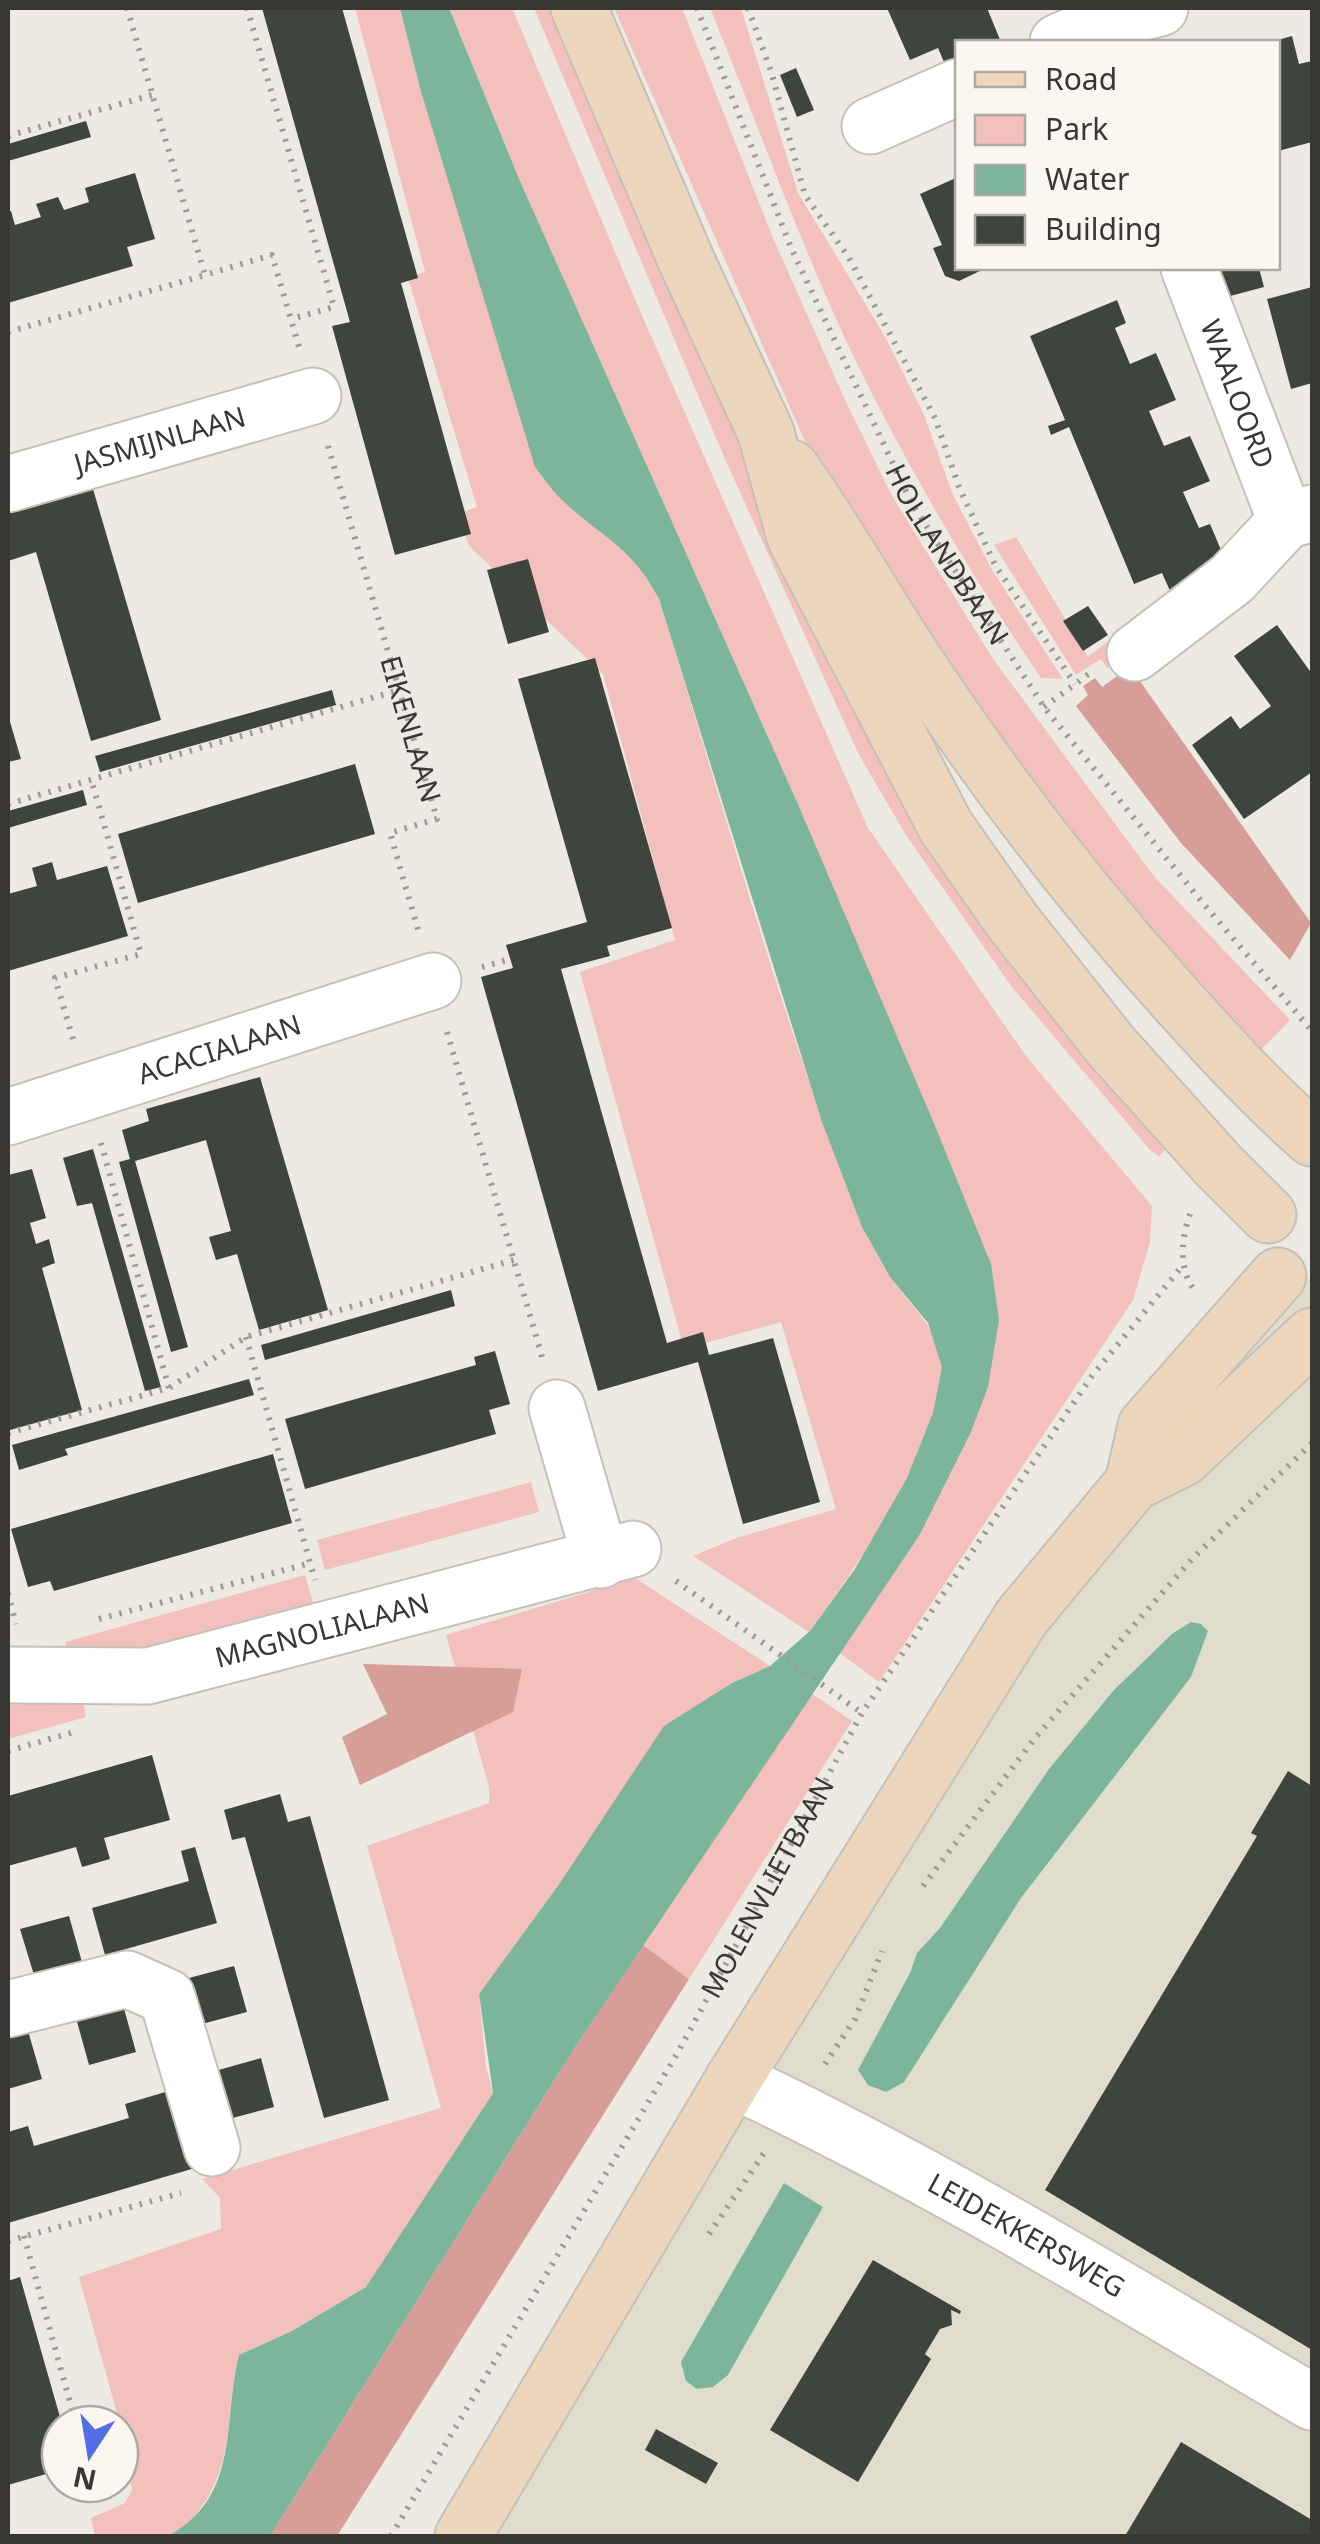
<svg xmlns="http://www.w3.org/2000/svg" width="1320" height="2544" font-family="'Noto Sans',sans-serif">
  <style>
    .built { fill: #e1ddcd }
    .green { fill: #f3c0bb }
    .forest { fill: #d79d97 }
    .water { fill: #7cb59c }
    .building { fill: #40443e }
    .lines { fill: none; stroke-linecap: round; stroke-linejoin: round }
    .minor-casing { stroke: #c3c1ba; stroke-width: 59 }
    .secondary-casing { stroke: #c3c1ba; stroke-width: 59 }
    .path { stroke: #9d9b96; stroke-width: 6; stroke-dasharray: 2.5 8; stroke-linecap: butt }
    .minor { stroke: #fff; stroke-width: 55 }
    .secondary { stroke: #eed6bc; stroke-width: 55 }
    .labels { text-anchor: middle; stroke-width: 10; stroke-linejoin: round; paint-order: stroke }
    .street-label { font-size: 28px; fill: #383734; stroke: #f9f7ef }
  </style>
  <rect width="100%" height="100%" fill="#eceae2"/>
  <path class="built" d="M1312,1275V2536H463L1128,1468Z"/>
  <g class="green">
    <path d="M355,8H400L420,88L606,533L645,572L659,599C721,799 777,1003 851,1198C861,1225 873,1249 888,1273C905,1302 945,1332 942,1370C935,1455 859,1564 809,1632L693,1556L736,1538L836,1509L781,1322L684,1349L580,972L675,940L603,674L469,546L458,514L477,507L408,278L425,272Z"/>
    <path d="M449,8H512L640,311L868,828L1026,1056L1152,1206L1150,1242L1133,1300L879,1682L838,1652L919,1536L971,1432L797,802L520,181Z"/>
    <path d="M534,8H555L778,528L1168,1147L1159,1156L1150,1150L1011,986L906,835L859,755L725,459Z"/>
    <path d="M614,8H682L773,238L846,402L892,496L993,659L1153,875L1290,1020L1254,1057L1121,915L879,574L807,446Z"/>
    <path d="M710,8H741L798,193L883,333L924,415L953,495L992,570L1063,679L1041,678C970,574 906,465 851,351C798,239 757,122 710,8Z"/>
    <path d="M1016,537L1088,657L1107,642L1118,660L1107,668L1101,659L1076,675L994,545Z"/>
    <path d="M531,1482L539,1512L325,1570L317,1540Z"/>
    <path d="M305,1575L316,1613L168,1652L68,1654L65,1642Z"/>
    <path d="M635,1578L770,1666L732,1683L560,1883L479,1994L486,2066L493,2093L366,2287L292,2331L239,2355C224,2414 237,2462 197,2513C189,2523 180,2534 167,2536C145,2541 118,2536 95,2536L91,2518L125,2503L132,2490L120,2424L79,2277L221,2229L220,2198L202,2179L441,2108L367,1846L489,1803V1787L446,1635Z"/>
    <path d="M811,1693L852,1721L689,1979L643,1945Z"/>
    <path d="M83,1702L86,1717L8,1739V1705Z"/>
  </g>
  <g class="forest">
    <path d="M1135,663L1137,677L1311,923L1290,960L1181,843L1076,706L1088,695L1083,686L1095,678L1102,687Z"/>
    <path d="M363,1664L522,1669L513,1712L360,1785L342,1737L387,1714Z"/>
    <path d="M643,1945L689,1979L337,2536H270L577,2044Z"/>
  </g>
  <g class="water">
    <path d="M400,8H449L520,181L797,802L933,1121L991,1264L999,1320L988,1387L971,1432L919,1536L577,2044L270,2536H168C241,2496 222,2423 239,2355L292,2331L366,2287L493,2093L479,1994L560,1883L664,1726L732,1683L770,1666L810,1631L855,1569L907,1478L933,1413L942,1367L928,1323L890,1277L862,1227L822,1122L659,599C632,546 599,536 560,498C551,489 543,477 535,467L420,88Z"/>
    <path d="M1191,1622L1201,1624L1208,1631L1191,1677L1021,1898L904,2082L886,2092L868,2085L858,2070L910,1973L917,1953L940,1928L1049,1769L1114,1690L1172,1634Z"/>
    <path d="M784,2183L823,2207L728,2375L713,2387L697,2389L686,2381L681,2362Z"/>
  </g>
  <g class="building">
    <path d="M262,8H342L418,278L401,283L471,534L395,555L332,326L350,322Z"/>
    <path d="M887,8H987L1001,42H958V64L947,69L938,48L910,60Z"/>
    <path d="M1292,36L1299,64L1312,61V142L1278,151V40Z"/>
    <path d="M796,68L814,110L797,117L780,75Z"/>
    <path d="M86,121L91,137L8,161V144Z"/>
    <path d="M135,173L155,239L127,247L133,266L8,303V211H11L15,225L41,217L36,204L58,197L64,210L89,202L85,188Z"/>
    <path d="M958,177V268H981L982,270L959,281L945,276L933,248L942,245L920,194Z"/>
    <path d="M1211,268H1259L1264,287L1219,299Z"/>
    <path d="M1312,287V383L1291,389L1267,299Z"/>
    <path d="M1117,300L1126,323L1115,328L1130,364L1156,353L1176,400L1149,411L1164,446L1190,436L1210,481L1183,492L1199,528L1210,524L1229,569L1171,593L1162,573L1134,584L1069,427L1051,435L1048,426L1065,420L1030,336Z"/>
    <path d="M93,489L161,720L91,741L36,552L8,561V513Z"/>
    <path d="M528,559L549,632L508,644L487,570Z"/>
    <path d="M1088,606L1108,635L1083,651L1063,621Z"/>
    <path d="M1277,625L1312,674V772L1244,819L1192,745L1231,716L1240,729L1271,706L1234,656Z"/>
    <path d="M595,658L672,928L607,946L610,956L561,969L667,1343L703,1332L709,1355L773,1338L820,1502L743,1524L698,1362L598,1391L481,977L513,968L506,945L587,922L518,679Z"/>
    <path d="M332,690L336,705L100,772L95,756Z"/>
    <path d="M8,715L21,759L8,762Z"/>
    <path d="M355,764L375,834L138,903L118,834Z"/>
    <path d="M83,790L87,805L8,828V811Z"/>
    <path d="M52,862L57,880L107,866L128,936L8,971V894L37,886L32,868Z"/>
    <path d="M260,1077L328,1310L259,1330L237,1254L216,1260L209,1237L231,1231L206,1140L135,1161L188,1347L171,1352L119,1162L130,1159L122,1130L149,1121L146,1109Z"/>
    <path d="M93,1149L161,1387L145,1391L92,1203L77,1206L63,1158Z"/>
    <path d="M32,1169L46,1218L30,1223L36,1244L49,1239L55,1263L42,1268L82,1410L10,1430L8,1175Z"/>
    <path d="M451,1290L455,1306L265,1360L261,1345Z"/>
    <path d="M495,1351L510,1404L489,1410L496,1434L305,1489L285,1419L476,1365L474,1357Z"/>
    <path d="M249,1379L254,1395L65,1449L68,1455L19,1470L12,1445Z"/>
    <path d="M273,1454L292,1523L54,1591L50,1581L28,1587L11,1529Z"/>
    <path d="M152,1755L170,1820L104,1838L110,1859L82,1867L76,1847L8,1866V1796Z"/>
    <path d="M1288,1771L1312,1786V2350L1045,2190L1257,1836L1251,1833Z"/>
    <path d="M280,1794L288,1822L310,1816L389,2100L324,2118L245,1837L232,1840L224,1810Z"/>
    <path d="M195,1847L217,1923L105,1955L92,1908L189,1881L181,1851Z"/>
    <path d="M69,1916L82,1962L34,1975L20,1929Z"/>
    <path d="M234,1966L247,2012L202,2024L189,1978Z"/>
    <path d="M123,2005L136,2052L89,2065L76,2018Z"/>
    <path d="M28,2031L42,2079L8,2089V2037Z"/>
    <path d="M261,2058L274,2107L229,2119L215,2071Z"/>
    <path d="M172,2090L195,2168L8,2223V2132L28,2126L34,2146L129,2118L125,2104Z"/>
    <path d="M873,2260L961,2311L960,2314L951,2310L952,2325L940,2329L925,2354L931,2359L858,2482L770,2430Z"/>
    <path d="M20,2277L62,2424L60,2470L8,2485V2281Z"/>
    <path d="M656,2429L718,2463L706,2484L645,2450Z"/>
    <path d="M1181,2442L1312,2520V2536H1125Z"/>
  </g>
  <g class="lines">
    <defs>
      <g id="minor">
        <path d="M1058,42L1107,21L1160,8"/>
        <path d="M870,126L958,87"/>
        <path id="s4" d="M1189,268L1286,521"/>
        <path id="s5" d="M8,484L313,396"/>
        <path d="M1135,653L1232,579L1286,521L1312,513"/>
        <path id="s6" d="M8,1117L433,981"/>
        <path d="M557,1408L601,1560"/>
        <path id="s7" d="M8,1675L148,1676L633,1549"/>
        <path d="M8,2009L127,1979L167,1997L212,2148"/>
        <path id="s8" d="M733,2080C933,2174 1122,2290 1312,2402"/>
      </g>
      <g id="secondary">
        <path d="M579,8L686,260L766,433L795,537L946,827L1013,922L1111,1046L1218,1165L1268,1215"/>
        <path d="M791,468C841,538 882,614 931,685C1005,795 1085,898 1174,997C1218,1046 1263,1095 1312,1138"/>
        <path d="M1133,1483L1146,1426L1278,1276"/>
        <path d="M463,2536L733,2080L1021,1618L1133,1483L1183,1458L1312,1336"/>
      </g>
    </defs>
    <use href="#minor" class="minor-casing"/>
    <use href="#secondary" class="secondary-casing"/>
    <g class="path">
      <path d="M127,8L205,275L272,255L299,347"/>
      <path d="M247,8L334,307L291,319"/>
      <path id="s1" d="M697,8L792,250L912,504L1044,707L1202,902L1312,1031"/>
      <path d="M748,8L771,71L805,195L849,258L935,418L959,487L995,565L1075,684"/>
      <path d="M8,136L152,95"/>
      <path d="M8,332L205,275"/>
      <path id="s2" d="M328,446L437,819L390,833L419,933"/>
      <path d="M1044,707L1090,673"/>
      <path d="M8,804L399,690"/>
      <path d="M482,967L510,959"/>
      <path d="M447,1032L543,1360"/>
      <path d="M73,1039L55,978L141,954L91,779"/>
      <path d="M101,1143L169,1388"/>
      <path d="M1190,1214C1181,1239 1178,1271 1196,1292"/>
      <path d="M246,1337L315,1580"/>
      <path d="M8,1433L169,1388L246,1337L514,1260"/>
      <path d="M676,1581L862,1713"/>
      <path d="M8,1593L16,1624"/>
      <path d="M99,1619L311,1563"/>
      <path d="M8,1751L74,1732"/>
      <path d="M923,1886L1035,1738L1192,1559L1312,1443"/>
      <path d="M825,2064L855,2019L882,1951"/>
      <path d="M709,2234L764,2153"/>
      <path d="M24,2236L76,2424"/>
      <path d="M8,2241L181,2193"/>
      <path id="s3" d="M391,2536L677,2054L862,1713L1092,1376L1183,1265"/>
    </g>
    <use href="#minor" class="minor"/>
    <use href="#secondary" class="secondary"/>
  </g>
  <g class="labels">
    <g class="street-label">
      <text dy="10" stroke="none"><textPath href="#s4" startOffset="135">WAALOORD</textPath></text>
      <text dy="10" stroke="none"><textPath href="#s5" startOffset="158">JASMIJNLAAN</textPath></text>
      <text dy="10" stroke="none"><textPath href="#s1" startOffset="602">HOLLANDBAAN</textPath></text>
      <text dy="10" stroke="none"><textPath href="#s2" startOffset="295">EIKENLAAN</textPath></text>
      <text dy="10" stroke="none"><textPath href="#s6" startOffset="222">ACACIALAAN</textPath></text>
      <text dy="10" stroke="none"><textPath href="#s7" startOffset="320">MAGNOLIALAAN</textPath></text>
      <text dy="10" stroke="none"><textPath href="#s3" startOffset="750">MOLENVLIETBAAN</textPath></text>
      <text dy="10" stroke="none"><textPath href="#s8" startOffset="332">LEIDEKKERSWEG</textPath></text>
    </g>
  </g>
  <rect width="1320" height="2544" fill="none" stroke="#383734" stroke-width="20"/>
  <rect x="955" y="40" width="325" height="230" fill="#f9f7ef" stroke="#acaaa4" stroke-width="2.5"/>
  <rect x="975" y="72" width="50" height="15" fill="#eed6bc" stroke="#acaaa4" stroke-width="2.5"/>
  <text x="1045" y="90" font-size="30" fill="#383734">Road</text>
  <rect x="975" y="115" width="50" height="30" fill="#f3c0bb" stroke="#acaaa4" stroke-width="2.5"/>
  <text x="1045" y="140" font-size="30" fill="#383734">Park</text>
  <rect x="975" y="165" width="50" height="30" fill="#7cb59c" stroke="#acaaa4" stroke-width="2.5"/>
  <text x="1045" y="190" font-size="30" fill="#383734">Water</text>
  <rect x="975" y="215" width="50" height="30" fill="#40443e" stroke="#acaaa4" stroke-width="2.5"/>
  <text x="1045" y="240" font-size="30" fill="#383734">Building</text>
  <g transform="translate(90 2454) rotate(192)"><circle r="48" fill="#f9f7ef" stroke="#acaaa4" stroke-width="2.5"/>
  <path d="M0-8L18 38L0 25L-18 38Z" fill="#546ee3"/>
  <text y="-15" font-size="28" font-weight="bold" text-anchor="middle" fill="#383734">N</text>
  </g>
</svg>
